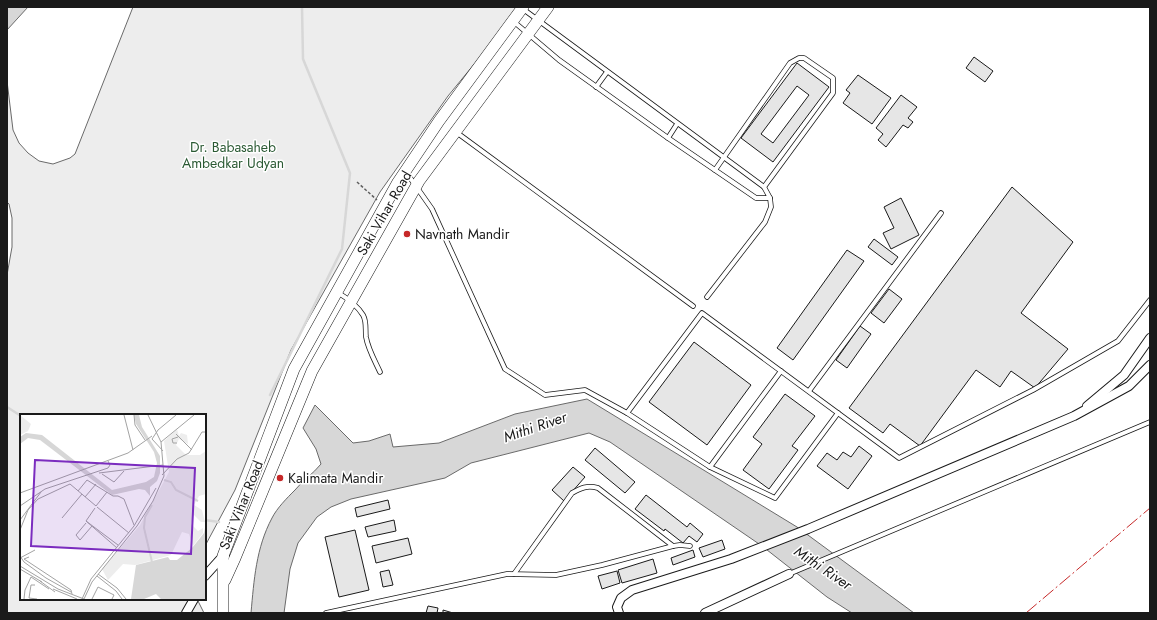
<svg xmlns="http://www.w3.org/2000/svg" width="1157" height="620" font-family="Jost,sans-serif">
  <style>
    .built { fill: #ededed; stroke: #6a6a6a }
    .water { fill: #d7d7d7; stroke: #6a6a6a }
    .lines { fill: none; stroke-linecap: round; stroke-linejoin: round }
    .stream { stroke: #d7d7d7; stroke-width: 2.5 }
    .building { fill: #e6e6e6; stroke: #1a1a1a; fill-rule: evenodd }
    .service-casing { stroke: #1a1a1a; stroke-width: 5.5 }
    .minor-casing { stroke: #1a1a1a; stroke-width: 10 }
    .secondary-casing { stroke: #1a1a1a; stroke-width: 12 }
    .path { stroke: #5f5f5f; stroke-width: 1.5; stroke-dasharray: 3 2; stroke-linecap: butt }
    .service { stroke: #fff; stroke-width: 4 }
    .minor { stroke: #fff; stroke-width: 8 }
    .secondary { stroke: #fff; stroke-width: 11 }
    .power { stroke: #c62828; stroke-width: 1; stroke-dasharray: 14 3 2 3; stroke-linecap: butt }
    .poi-dot { fill: #c62828; stroke: #fff; stroke-width: 1.5 }
    .labels { text-anchor: middle; stroke-width: 3; stroke-linejoin: round; paint-order: stroke }
    .park-label { font-size: 14px; fill: #2b5a34; stroke: #fff }
    .street-label { font-size: 14px; fill: #1a1a1a; stroke: #fff }
    .poi-label { font-size: 14px; fill: #1a1a1a; stroke: #fff; text-anchor: start }
    .water-label { font-size: 15px; font-style: italic; fill: #1a1a1a; stroke: #fff }
    .inset-river { fill: none; stroke: #d7d7d7; stroke-width: 2 }
    .inset-road { fill: none; stroke: #a3a3a3; stroke-width: 1 }
    .view { fill: #7b2cbf; fill-opacity: 0.15; stroke: #7b2cbf; stroke-width: 2 }
    .inset-edge { fill: none; stroke: #1a1a1a; stroke-width: 2 }
  </style>
  <rect width="100%" height="100%" fill="#fff"/>
  <path class="built" d="M133,7H521L448,96L380,192L291,350L235,490L205,546V415H21V599H197L204,613H7V275L12,247V218L9,204L7,202V81L13,130L19,143L28,153L39,161L53,164L70,158L75,154Z"/>
  <g class="water">
    <path d="M7,7H28L7,30Z"/>
    <path d="M587,399L797,527L914,613H852L827,597L762,546L610,442L589,433L471,463L445,478L351,499L331,507L317,517L298,543L290,569L284,613H251C254,580 256,548 272,518C277,508 287,498 295,490C303,480 313,474 321,464L316,449L303,428L315,405L353,443L369,441L390,434L393,447L439,443L515,414Z"/>
  </g>
  <g class="lines">
    <g class="stream">
      <path d="M270,395L342,249L350,173L303,59L302,7"/>
      <path d="M7,407L21,416"/>
      <path d="M205,520L219,522"/>
    </g>
  </g>
  <g class="building">
    <path d="M974,57L993,71L985,82L966,68Z"/>
    <path d="M797,63L829,87L773,162L741,138ZM797,86L809,95L773,143L761,134Z"/>
    <path d="M858,75L891,98L872,124L843,103L850,93L846,90Z"/>
    <path d="M901,95L917,107L908,118L913,122L908,128L903,125L886,147L878,140L883,134L876,128Z"/>
    <path d="M1012,187L1073,242L1021,313L1068,349L1035,388L1011,371L1000,387L976,370L920,446L890,424L883,433L849,408Z"/>
    <path d="M901,198L919,235L891,249L883,233L894,228L884,207Z"/>
    <path d="M874,239L898,257L892,265L868,247Z"/>
    <path d="M847,250L864,261L793,360L777,348Z"/>
    <path d="M889,289L902,299L884,323L871,313Z"/>
    <path d="M860,326L871,334L847,368L836,360Z"/>
    <path d="M694,342L751,385L707,445L649,402Z"/>
    <path d="M785,394L815,416L792,446L798,450L769,489L743,470L762,444L753,437Z"/>
    <path d="M859,446L872,456L848,489L817,466L827,453L837,460L843,452L851,457Z"/>
    <path d="M595,448L635,482L625,493L585,460Z"/>
    <path d="M573,467L585,477L564,501L552,490Z"/>
    <path d="M646,495L687,527L690,523L703,534L697,542L689,536L683,543L665,529L664,531L635,509Z"/>
    <path d="M388,500L390,509L357,517L355,508Z"/>
    <path d="M394,520L396,531L368,537L365,527Z"/>
    <path d="M355,530L369,590L339,597L325,537Z"/>
    <path d="M408,538L412,554L376,563L372,546Z"/>
    <path d="M722,540L725,549L703,557L699,548Z"/>
    <path d="M693,550L695,557L673,565L671,558Z"/>
    <path d="M653,559L657,573L622,583L618,570Z"/>
    <path d="M389,570L393,585L383,587L380,572Z"/>
    <path d="M617,571L620,583L602,589L598,576Z"/>
    <path d="M428,606L438,608L437,613H426Z"/>
    <path d="M443,610L453,613H443Z"/>
  </g>
  <g class="lines">
    <defs>
      <g id="service">
        <path d="M513,21L559,60L668,138L756,198H770L764,187L523,9"/>
        <path d="M596,87L607,72"/>
        <path d="M456,132L693,306"/>
        <path d="M668,138L677,124"/>
        <path d="M715,170L790,63L799,58H804L833,78V93L764,187"/>
        <path d="M406,172L432,209L505,369L545,395L585,390L627,413L710,467L775,498L838,413"/>
        <path d="M337,292C347,298 357,305 363,315C367,322 365,330 366,337C368,349 375,361 380,372"/>
        <path d="M707,297L765,222L771,207L770,198"/>
        <path d="M809,391L941,213"/>
        <path d="M627,413L702,313L899,458L1033,390L1118,341L1150,300"/>
        <path d="M710,467L781,371"/>
        <path d="M514,574L572,493C581,488 587,485 598,488L673,546"/>
        <path d="M789,574L1150,422"/>
        <path d="M326,613L507,574L556,575L602,565L673,546L680,545L690,546"/>
      </g>
      <g id="minor">
        <path d="M1087,406L1124,375L1150,338"/>
        <path d="M205,576L223,556H225"/>
        <path d="M186,613L194,599"/>
        <path d="M619,613L617,607L621,598L632,590L731,559L808,529L1074,416L1129,386L1150,365"/>
        <path d="M705,613L789,574"/>
      </g>
      <g id="secondary">
        <path d="M225,580L235,558L312,371L419,181L548,7"/>
        <path d="M223,613V556L294,369L398,182L439,121L523,7"/>
      </g>
    </defs>
    <use href="#service" class="service-casing"/>
    <use href="#minor" class="minor-casing"/>
    <use href="#secondary" class="secondary-casing"/>
    <path class="path" d="M357,182L377,200"/>
    <use href="#service" class="service"/>
    <use href="#minor" class="minor"/>
    <use href="#secondary" class="secondary"/>
    <path class="power" d="M1026,613L1150,508"/>
  </g>
  <g class="poi-dot">
    <circle cx="407" cy="234" r="4"/>
    <circle cx="280" cy="478" r="4"/>
  </g>
  <g class="labels">
    <g class="park-label">
      <text x="233" y="152">Dr. Babasaheb<tspan x="233" dy="16">Ambedkar Udyan</tspan></text>
    </g>
    <g class="street-label">
      <text transform="translate(384 213) rotate(-60)" y="5">Saki Vihar Road</text>
      <text transform="translate(241 505) rotate(-68)" y="5">Saki Vihar Road</text>
    </g>
    <g class="poi-label">
      <text x="415" y="239">Navnath Mandir</text>
      <text x="288" y="483">Kalimata Mandir</text>
    </g>
    <g class="water-label">
      <text transform="translate(535 427) rotate(-19)" y="5">Mithi River</text>
      <text transform="translate(823 568) rotate(34)" y="5">Mithi River</text>
    </g>
  </g>
  <g transform="translate(20 414)">
    <rect width="186" height="186" fill="#fff"/>
    <path d="M0,1L11,10L8,17L0,21ZM157,15L159,22L161,19L167,21L168,30L159,25L156,31L166,41H180L186,37V80L179,82L174,91L182,96L185,108H181L174,101L171,110L178,117L183,114V119L173,132L169,120L162,118L151,141L115,151L103,150L88,166L82,155L120,111L149,58L144,27Z" fill="#ededed"/>
    <path d="M114,1H119L122,13L140,42V59L137,67L130,73V82L125,76L119,75L92,81L20,26L8,24L0,30V23L6,19L22,21L92,76L126,68L134,63L137,49L134,38L116,10ZM186,109V185H141L136,180L124,185H111L116,151L148,143L150,146H157L172,134L184,119Z" fill="#d7d7d7"/>
    <path class="inset-river" d="M144,66L151,68L156,76L178,87M132,148L124,114L125,103L132,91"/>
    <path class="inset-road" d="M104,1L113,36M114,1L115,11L125,26M138,16L156,1M138,16L132,25L143,37M156,20L172,36M141,28L174,1M157,29H153L152,25L158,23M79,59L143,51M82,60L94,68L104,57M142,61L157,45L169,39L182,18H186M58,77L67,66L93,82H98L104,85L114,111M0,79L108,39L132,22M65,83L76,70M0,92L25,75L88,54L90,51L88,47M77,93L109,119M42,104L62,80M0,106L21,78M66,107L75,94M66,109L56,121L60,126L72,112M0,116L8,96L18,85L50,70L76,92L87,78M97,134L66,107L98,131M0,142L4,148L26,164L51,178M9,143L4,145L51,176L52,180M0,144L15,136M0,152L38,175L64,185M0,155L22,168M78,160L97,174L106,185M77,162L96,177L102,185M20,167L35,178M15,171H11L9,184L17,185M33,175L57,185M4,185L5,176L11,163L29,175M62,185L71,165L114,112L136,74M64,185L72,168L117,112L133,87L144,62L141,28L128,1M72,185L78,173L94,181L92,185"/>
    <path class="view" d="M15,46L175,54L171,140L11,132Z"/>
    <rect width="186" height="186" class="inset-edge"/>
  </g>
  <rect width="1157" height="620" fill="none" stroke="#1a1a1a" stroke-width="16"/>
</svg>
